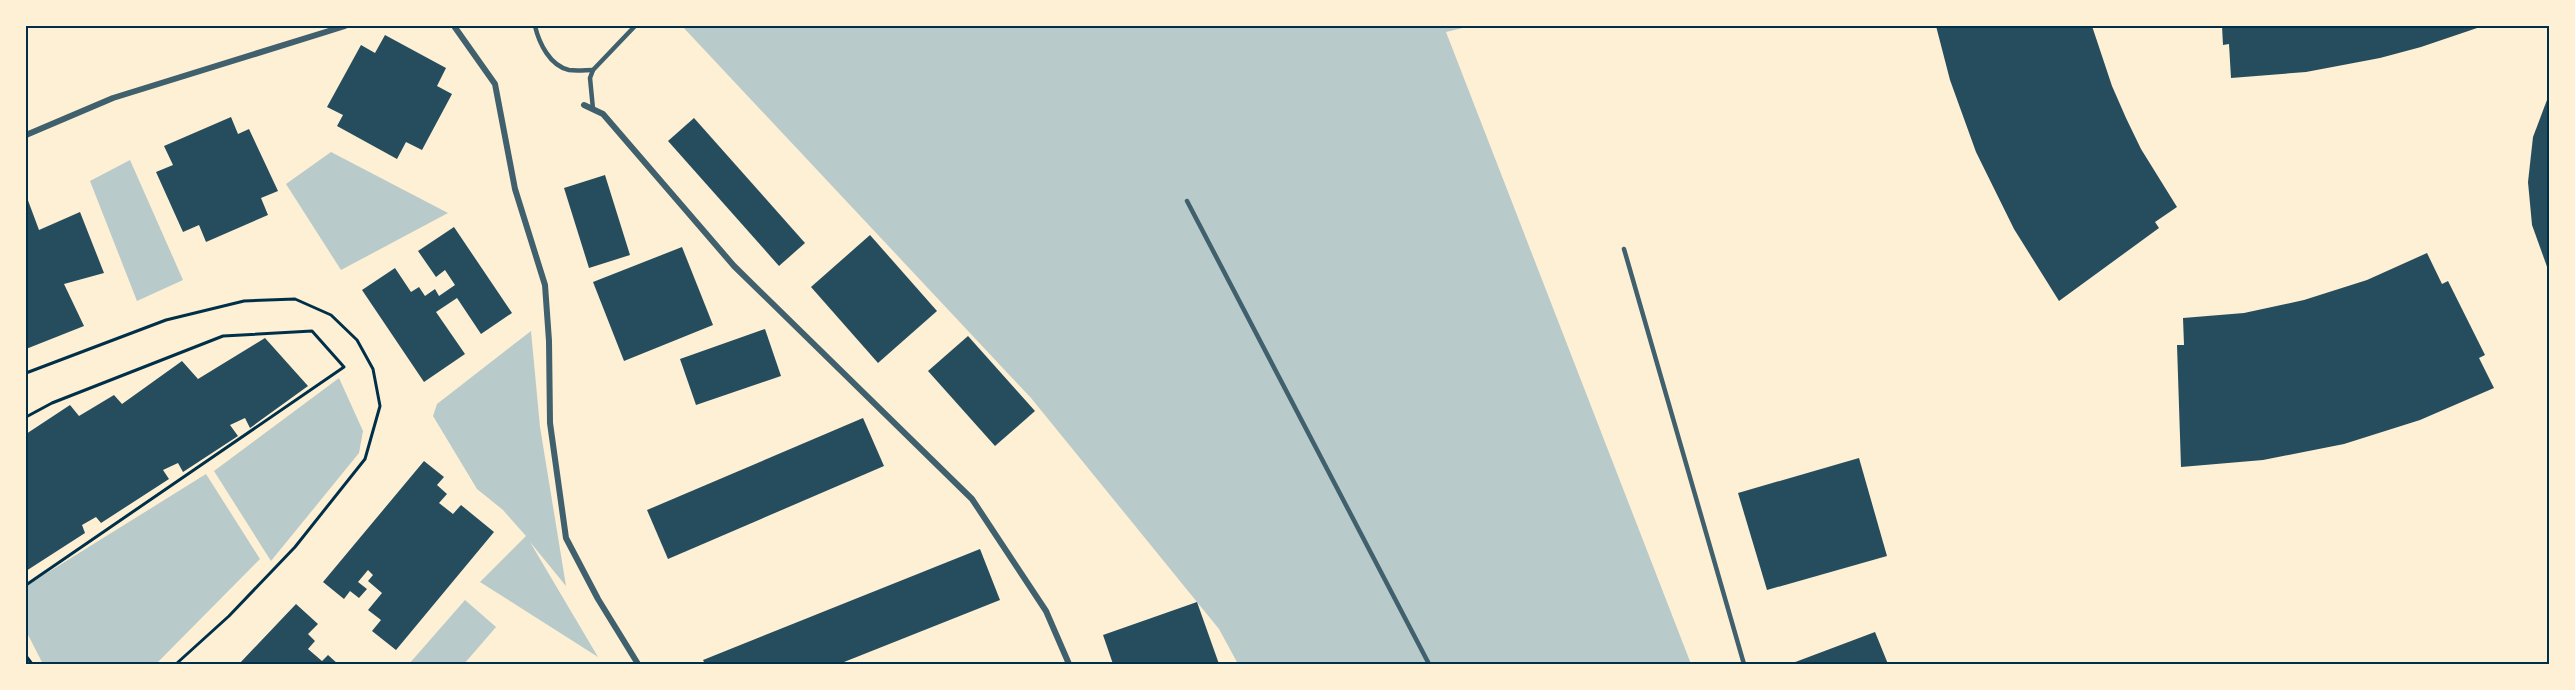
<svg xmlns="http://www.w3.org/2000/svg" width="2575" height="690" font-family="'Titillium Web',sans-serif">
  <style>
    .green { fill: #b9caca }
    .building { fill: #264d5e }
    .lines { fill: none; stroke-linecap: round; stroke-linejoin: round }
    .path { stroke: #003049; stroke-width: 3 }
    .service { stroke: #3f606c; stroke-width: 4.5 }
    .minor { stroke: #3f606c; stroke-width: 6 }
    .neatline { fill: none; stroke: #003049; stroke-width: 2 }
  </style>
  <rect width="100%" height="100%" fill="#fdf0d5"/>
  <g class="green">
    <path d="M682,26H1471L1446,32L1691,664H1238L1219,629L1031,398Z"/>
    <path d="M331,152L448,213L341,270L286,184Z"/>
    <path d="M130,160L183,280L137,301L90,181Z"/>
    <path d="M531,331L540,427L566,586L530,542L598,657L480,582L526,536L503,510L477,489L433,416L437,404Z"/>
    <path d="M339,378L363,431L359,453L271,561L214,471Z"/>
    <path d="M206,474L260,559L156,664H43L26,631V586Z"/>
    <path d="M465,600L496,627L464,664H409Z"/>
  </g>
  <g class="building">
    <path d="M1936,26H2092L2112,86L2126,118L2141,149L2177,207L2155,222L2159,228L2059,301L2014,229L1976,152L1950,80Z"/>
    <path d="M2222,26H2483L2421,47L2380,58L2306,72L2231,78L2229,44L2223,45Z"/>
    <path d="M385,35L446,68L437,86L452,94L422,150L406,142L397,159L337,126L343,115L327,107L361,45L375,53Z"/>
    <path d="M2550,92V275L2532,225L2528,182L2533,137Z"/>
    <path d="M231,117L238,134L249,129L278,191L261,198L268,215L206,242L199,225L183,232L156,172L173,165L164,146Z"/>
    <path d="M694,118L805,243L779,266L668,141Z"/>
    <path d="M605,175L630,255L589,268L564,188Z"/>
    <path d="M26,195L39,230L80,212L104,273L64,284L84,326L26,349Z"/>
    <path d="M454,227L512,313L481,334L457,298L436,312L465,354L424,382L362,290L395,268L411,292L419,287L425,296L435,289L439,296L455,285L445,270L436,277L418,251Z"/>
    <path d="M870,235L937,311L878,363L811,287Z"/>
    <path d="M682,247L713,325L624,361L593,282Z"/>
    <path d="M2427,253L2442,284L2448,281L2485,355L2479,358L2494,388L2420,420L2344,444L2263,460L2181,467L2177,345H2184L2183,318L2244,313L2304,300L2367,280Z"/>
    <path d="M765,329L781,376L696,405L680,359Z"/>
    <path d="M968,336L1035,411L995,446L928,371Z"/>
    <path d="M265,338L308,386L250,428L245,418L230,425L238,436L183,472L178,463L163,470L169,479L101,523L96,517L82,525L85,533L26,571V434L70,405L79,416L114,395L122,404L182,361L198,379Z"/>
    <path d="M863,418L884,466L668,559L647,510Z"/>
    <path d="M1859,458L1887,556L1767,590L1738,493Z"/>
    <path d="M424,461L444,477L437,485L447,494L439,503L453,514L461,505L494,532L396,650L372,631L381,620L368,610L382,593L368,581L373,575L368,570L358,582L367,589L359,598L350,591L344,599L323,582Z"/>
    <path d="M980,549L1000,600L839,664H705L703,660Z"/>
    <path d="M1197,602L1219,664H1113L1103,635Z"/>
    <path d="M296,604L318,624L308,634L315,641L308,649L322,661L328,655L338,664H239Z"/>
    <path d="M1875,632L1888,664H1790Z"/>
  </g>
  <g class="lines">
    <g class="path">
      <path d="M26,373L166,320L244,301L295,299L331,315L357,340L373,369L380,406L365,459L295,547L229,616L176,664"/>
      <path d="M26,417L52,403L223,336L312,331L344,367L26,585"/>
      <path d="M26,656L32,664"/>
    </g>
    <g class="service">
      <path d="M535,26C539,43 550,66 569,70C577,71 586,70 593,70"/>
      <path d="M593,109L590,78L593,70L635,26"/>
      <path d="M1187,201L1429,664"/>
      <path d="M1624,249L1744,664"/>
    </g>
    <g class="minor">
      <path d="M454,26L495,84L515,189L545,285L549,341L550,423L566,538L598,599L638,664"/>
      <path d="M584,105L603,114L734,266L972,499L1046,611L1069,664"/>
      <path d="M26,135L113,98L345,26"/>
    </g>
  </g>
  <rect width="2575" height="690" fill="none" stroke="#fdf0d5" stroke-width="54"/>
  <rect x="27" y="27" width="2521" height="636" class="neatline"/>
</svg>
